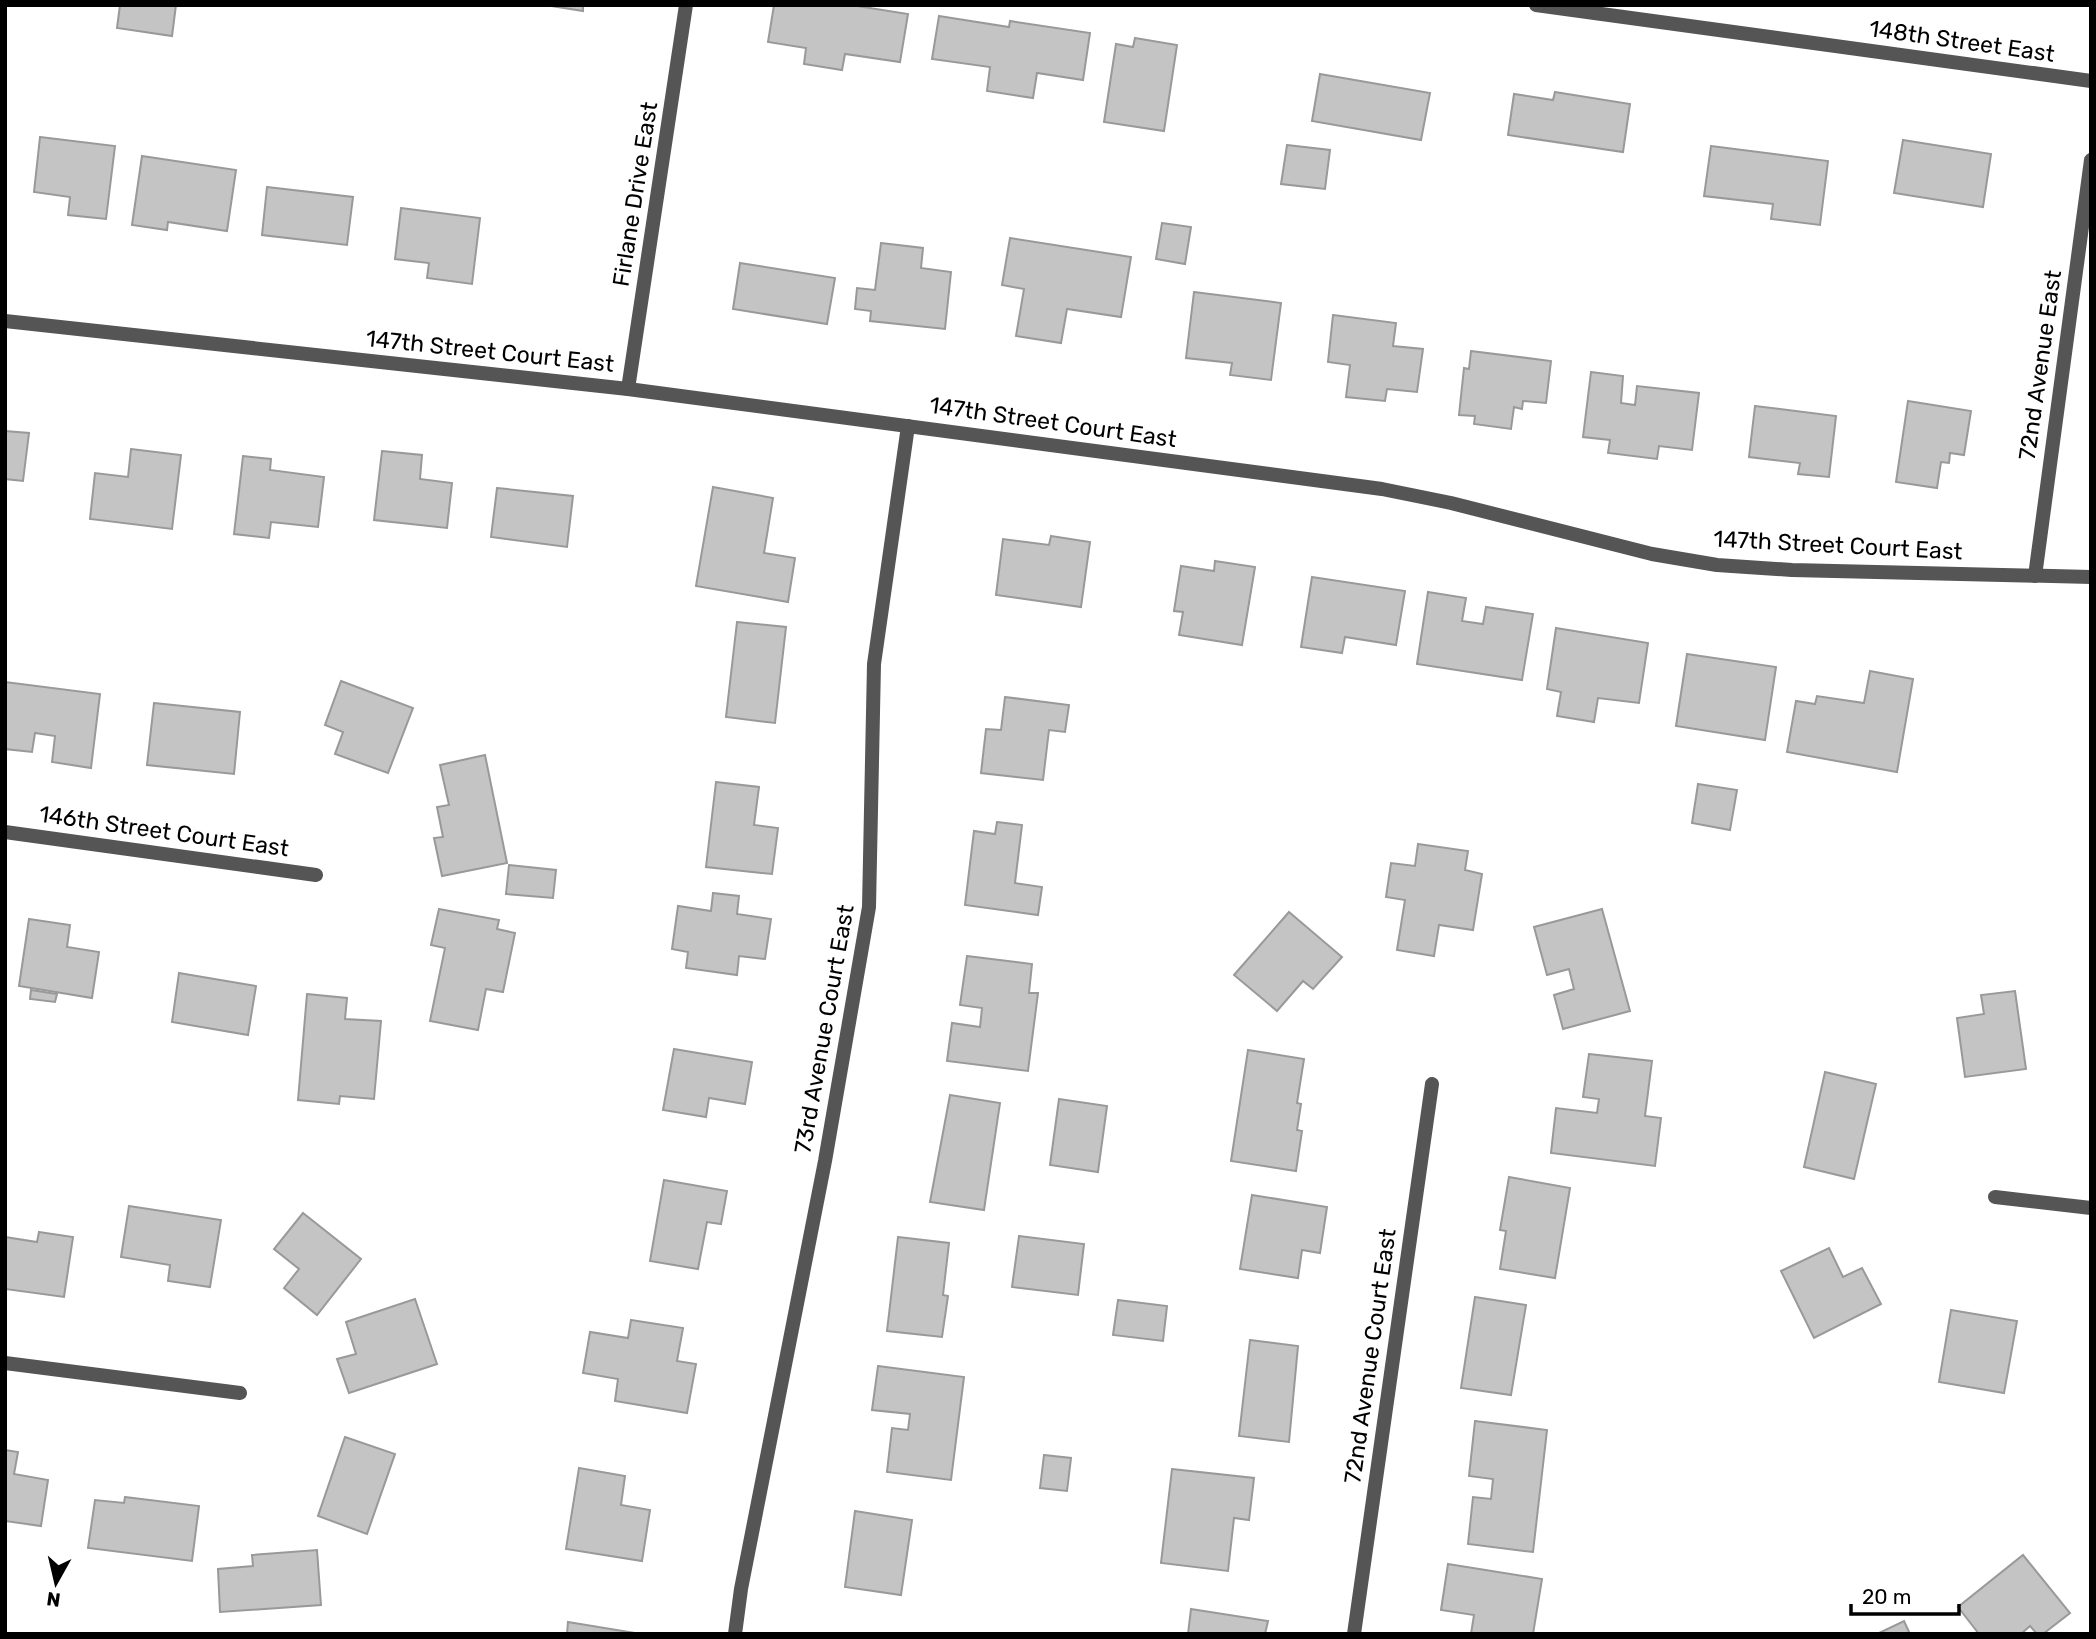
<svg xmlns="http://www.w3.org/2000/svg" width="2096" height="1639" font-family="Rubik,sans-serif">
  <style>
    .building { fill: #c4c4c4; stroke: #999; stroke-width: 2 }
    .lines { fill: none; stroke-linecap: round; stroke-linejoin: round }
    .street { stroke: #555; stroke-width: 14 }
    .labels { text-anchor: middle; stroke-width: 5; stroke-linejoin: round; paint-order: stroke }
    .street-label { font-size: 23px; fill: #000; stroke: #fff }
  </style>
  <rect width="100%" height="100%" fill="#fff"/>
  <g class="building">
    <path d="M120,5H176L172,36L117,28Z"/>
    <path d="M545,5H583V11Z"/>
    <path d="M774,5H851L908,14L900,62L845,54L842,70L804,64L806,48L768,42Z"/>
    <path d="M939,16L1009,27L1010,21L1090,33L1083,80L1037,73L1033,98L987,91L990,67L932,59Z"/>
    <path d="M1135,38L1177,45L1164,131L1104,122L1116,44L1133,47Z"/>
    <path d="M1320,74L1430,93L1421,140L1312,121Z"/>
    <path d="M1555,92L1630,104L1623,152L1508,135L1514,94L1553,100Z"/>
    <path d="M40,137L115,146L106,219L68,215L70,197L34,192Z"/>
    <path d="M1903,140L1991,154L1983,207L1894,193Z"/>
    <path d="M1287,145L1330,150L1325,189L1281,184Z"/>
    <path d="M1711,146L1828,161L1820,225L1771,219L1773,204L1704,196Z"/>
    <path d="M142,156L236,170L227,231L168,222L167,230L132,225Z"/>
    <path d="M267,187L353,197L347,245L262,235Z"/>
    <path d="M401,208L480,218L472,284L427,278L429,263L395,259Z"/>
    <path d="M1162,223L1191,227L1185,264L1156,259Z"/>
    <path d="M1010,238L1131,257L1121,317L1067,309L1061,343L1016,336L1024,289L1002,285Z"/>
    <path d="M881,243L923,248L921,268L951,272L945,329L870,321L871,311L855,309L857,288L875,290Z"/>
    <path d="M740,263L835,278L827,324L733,309Z"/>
    <path d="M1194,292L1281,303L1271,380L1230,375L1232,363L1186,358Z"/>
    <path d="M1333,315L1396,323L1393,346L1423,349L1417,392L1387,389L1385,401L1346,397L1350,365L1328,362Z"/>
    <path d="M1471,351L1551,361L1546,403L1523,401L1522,409L1514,407L1511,429L1474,424L1475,416L1459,415L1464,368L1469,369Z"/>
    <path d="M1591,372L1623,376L1621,403L1635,405L1637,386L1699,393L1692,450L1659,446L1657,459L1608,453L1610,440L1583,437Z"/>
    <path d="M1908,401L1971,411L1964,455L1950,453L1949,463L1941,462L1937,488L1896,482Z"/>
    <path d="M1755,406L1836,416L1829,477L1798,474L1800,463L1749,457Z"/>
    <path d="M5,431L29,433L23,481L5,479Z"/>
    <path d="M131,449L181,455L172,529L90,519L95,473L128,477Z"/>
    <path d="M382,451L422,455L420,479L452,483L447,528L374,520Z"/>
    <path d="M243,456L271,459L270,470L324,477L318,527L271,522L269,538L234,534Z"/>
    <path d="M713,487L773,498L764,553L795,558L788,602L696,586Z"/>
    <path d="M497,488L573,496L567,547L491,537Z"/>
    <path d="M1051,536L1090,542L1081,607L996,595L1003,539L1049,545Z"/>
    <path d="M1215,561L1255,567L1242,645L1179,635L1183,612L1174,611L1181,566L1214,571Z"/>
    <path d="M1312,577L1405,591L1396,645L1345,637L1342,653L1301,647Z"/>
    <path d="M1428,592L1466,598L1462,621L1483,624L1486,607L1533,614L1522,680L1417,664Z"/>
    <path d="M737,622L786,627L775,723L726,717Z"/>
    <path d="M1556,628L1648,643L1639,703L1598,698L1594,722L1557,716L1561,692L1547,689Z"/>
    <path d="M1687,654L1776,667L1765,740L1676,726Z"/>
    <path d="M1870,671L1913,679L1897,772L1787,752L1796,701L1815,704L1817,696L1864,703Z"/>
    <path d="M341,681L413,708L388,773L335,754L343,732L325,725Z"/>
    <path d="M5,682L100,694L91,768L52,762L55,736L35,733L32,752L5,749Z"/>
    <path d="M1005,697L1069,705L1065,732L1049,730L1043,780L981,773L986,729L1001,730Z"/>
    <path d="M154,703L240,712L234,774L147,765Z"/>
    <path d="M485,755L507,863L442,876L434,838L443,837L437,807L449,805L440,765Z"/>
    <path d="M716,782L759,787L754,825L778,828L772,874L706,867Z"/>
    <path d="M1698,784L1737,790L1730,830L1692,823Z"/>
    <path d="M997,822L1022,825L1015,883L1042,887L1038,915L965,905L974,831L995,834Z"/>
    <path d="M1418,844L1468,851L1465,870L1482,874L1473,930L1439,925L1434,956L1397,950L1405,900L1386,897L1391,863L1415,866Z"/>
    <path d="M509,865L556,870L553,898L506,894Z"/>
    <path d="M713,893L739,896L737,914L771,919L765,959L739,956L737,975L686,968L688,952L672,949L678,906L711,911Z"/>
    <path d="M439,909L499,920L497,929L515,933L503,992L486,989L478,1030L430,1021L445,948L431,945Z"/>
    <path d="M1602,909L1630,1011L1563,1029L1554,995L1574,989L1569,969L1547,975L1534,927Z"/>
    <path d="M1289,912L1342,957L1313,989L1303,981L1277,1011L1234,975Z"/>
    <path d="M29,919L70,925L67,947L99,952L92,998L19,986Z"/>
    <path d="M967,956L1032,964L1029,993H1038L1028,1071L947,1061L952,1023L980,1027L982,1008L960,1005Z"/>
    <path d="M179,973L256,986L248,1035L172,1022Z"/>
    <path d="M31,990L57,994L55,1002L30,999Z"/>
    <path d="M2015,991L2026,1069L1965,1077L1957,1018L1984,1014L1981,995Z"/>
    <path d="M307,994L347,998L345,1019L381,1021L374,1099L340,1096L339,1104L298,1100Z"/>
    <path d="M674,1049L752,1062L745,1104L709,1098L706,1117L663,1110Z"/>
    <path d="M1248,1050L1304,1059L1297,1103L1301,1104L1297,1130L1302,1131L1296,1171L1231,1161Z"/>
    <path d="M1589,1054L1652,1061L1645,1116L1661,1118L1655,1166L1551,1153L1556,1108L1597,1113L1599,1099L1583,1097Z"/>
    <path d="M1825,1072L1876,1084L1854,1179L1804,1167Z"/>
    <path d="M950,1095L1000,1103L984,1210L930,1202Z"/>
    <path d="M1059,1099L1107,1106L1098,1172L1050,1165Z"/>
    <path d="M1509,1177L1570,1188L1555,1278L1500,1269L1506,1231L1500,1230Z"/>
    <path d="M664,1180L727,1191L721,1224L707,1222L698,1269L650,1261Z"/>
    <path d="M1252,1195L1327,1207L1320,1253L1302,1250L1298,1278L1240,1269Z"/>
    <path d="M129,1206L221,1220L210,1287L168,1281L170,1265L121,1257Z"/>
    <path d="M303,1213L361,1259L317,1315L284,1288L299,1269L274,1249Z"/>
    <path d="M39,1232L73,1237L64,1297L5,1289V1237L37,1242Z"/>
    <path d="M1019,1236L1084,1244L1078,1295L1012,1287Z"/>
    <path d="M898,1237L949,1243L943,1295L948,1296L942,1337L887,1331Z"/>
    <path d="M1829,1248L1843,1277L1862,1268L1881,1304L1814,1338L1781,1271Z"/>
    <path d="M1475,1297L1526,1305L1511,1395L1461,1388Z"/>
    <path d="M415,1299L437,1364L349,1393L337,1359L356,1354L346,1322Z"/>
    <path d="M1118,1300L1167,1306L1163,1341L1113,1335Z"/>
    <path d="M1951,1310L2017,1321L2004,1393L1939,1382Z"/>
    <path d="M631,1320L683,1328L677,1361L696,1364L687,1413L615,1401L618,1379L583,1373L590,1332L628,1338Z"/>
    <path d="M1250,1340L1298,1346L1289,1442L1239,1436Z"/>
    <path d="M878,1366L964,1377L951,1480L887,1472L892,1428L908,1430L910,1414L872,1410Z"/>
    <path d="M1475,1421L1547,1430L1533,1552L1468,1544L1473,1497L1491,1499L1493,1479L1469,1476Z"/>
    <path d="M345,1437L395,1454L367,1534L318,1516Z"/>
    <path d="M5,1450L18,1452L14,1474L48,1480L41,1526L5,1521Z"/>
    <path d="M1044,1455L1071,1458L1067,1491L1040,1488Z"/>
    <path d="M579,1468L625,1476L621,1505L650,1510L642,1561L566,1549Z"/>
    <path d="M1172,1469L1254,1478L1249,1520L1234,1518L1228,1571L1161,1563Z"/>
    <path d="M125,1497L199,1506L192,1561L88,1548L95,1500L124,1503Z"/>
    <path d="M855,1511L912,1520L901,1595L845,1587Z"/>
    <path d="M317,1550L321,1605L220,1612L218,1569L253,1566L252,1555Z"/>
    <path d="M2023,1555L2070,1613L2043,1634H2037L2030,1626L2021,1634H1979L1958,1607Z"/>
    <path d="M1448,1564L1542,1579L1533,1634H1471L1474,1615L1441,1610Z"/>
    <path d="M1191,1609L1268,1621L1265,1634H1188Z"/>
    <path d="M1904,1621L1910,1634H1877Z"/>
    <path d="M568,1622L641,1634H567Z"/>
  </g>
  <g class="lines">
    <g class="street">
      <path d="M1536,5L2091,81"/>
      <path d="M5,321L628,389L1382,489L1451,503L1652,554L1717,565L1792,570L2091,577"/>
      <path d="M628,389L686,5"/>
      <path d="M2035,576L2091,160"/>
      <path d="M5,832L316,875"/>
      <path d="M1995,1197L2091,1208"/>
      <path d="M5,1363L240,1393"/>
      <path d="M735,1634L741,1589L825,1161L869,907L874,664L908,426"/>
      <path d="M1354,1634L1432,1084"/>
    </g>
  </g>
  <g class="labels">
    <g class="street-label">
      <text transform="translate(1962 41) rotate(8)" y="8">148th Street East</text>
      <text transform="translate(635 194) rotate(-81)" y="8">Firlane Drive East</text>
      <text transform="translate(490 351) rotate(6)" y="8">147th Street Court East</text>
      <text transform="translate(2040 365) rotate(-82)" y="8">72nd Avenue East</text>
      <text transform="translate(1053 422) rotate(8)" y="8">147th Street Court East</text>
      <text transform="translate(1838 545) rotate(3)" y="8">147th Street Court East</text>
      <text transform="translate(164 831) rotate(8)" y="8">146th Street Court East</text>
      <text transform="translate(824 1029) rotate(-80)" y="8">73rd Avenue Court East</text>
      <text transform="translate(1370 1356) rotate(-82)" y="8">72nd Avenue Court East</text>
    </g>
  </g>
  <rect width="2096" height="1639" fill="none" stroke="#000000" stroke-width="14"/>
  <g transform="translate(56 1583) rotate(188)" stroke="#ffffff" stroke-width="5" paint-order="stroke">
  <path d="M0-5L12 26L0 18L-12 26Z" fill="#000000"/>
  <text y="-10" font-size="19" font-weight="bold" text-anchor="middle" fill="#000000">N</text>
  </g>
  <path d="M1851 1604v10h108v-10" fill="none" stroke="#000000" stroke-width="3.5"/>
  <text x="1862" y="1604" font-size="21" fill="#000000" stroke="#ffffff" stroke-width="5" paint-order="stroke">20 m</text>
</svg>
